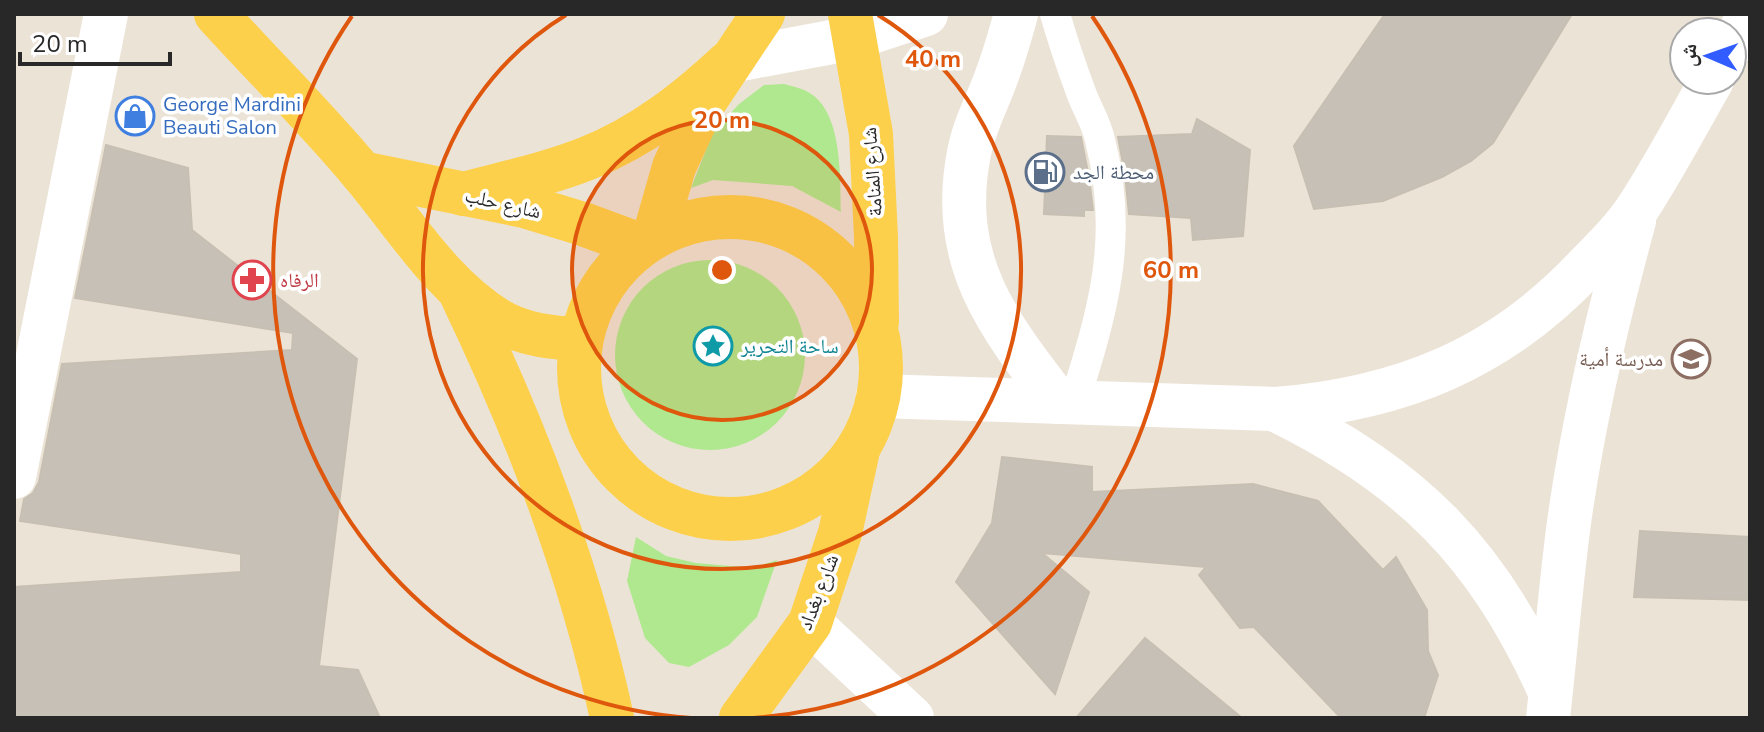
<svg xmlns="http://www.w3.org/2000/svg" width="1764" height="732" font-family="'Nunito Sans','Noto Naskh Arabic',sans-serif">
  <style>
    .green { fill: #afe88e }
    .building { fill: #c7c0b7; stroke: #c7bfb1; stroke-width: 2 }
    .lines { fill: none; stroke-linecap: round; stroke-linejoin: round }
    .lane { stroke: #fff; stroke-width: 30 }
    .street { stroke: #fff; stroke-width: 44 }
    .secondary { stroke: #fff; stroke-width: 44 }
    .primary { stroke: #fdd04b; stroke-width: 44 }
    .ring { fill: none; stroke: #de570d; stroke-width: 4 }
    .labels { text-anchor: middle; stroke-width: 7; stroke-linejoin: round; paint-order: stroke }
    .shop-label { font-size: 20px; fill: #366cbe; stroke: #fff; text-anchor: start }
    .street-label { font-size: 20px; fill: #282828; stroke: #fff }
    .service-label { font-size: 20px; fill: #4e5e75; stroke: #fff; text-anchor: start }
    .health-label { font-size: 20px; fill: #be3a42; stroke: #fff; text-anchor: start }
    .culture-label { font-size: 20px; fill: #0d838f; stroke: #fff; text-anchor: start }
    .education-label { font-size: 20px; fill: #785e54; stroke: #fff; text-anchor: end }
    .centre { fill: #de570d; stroke: #fff; stroke-width: 4 }
    .ring-label { font-size: 24px; text-anchor: middle; font-weight: bold; fill: #de570d; stroke: #fff; stroke-width: 7; stroke-linejoin: round; paint-order: stroke }
  </style>
  <rect width="100%" height="100%" fill="#ece3d7"/>
  <g class="green">
    <path d="M784,84C791,86 801,88 808,92C843,111 840,177 841,212L792,186L713,180L691,188L713,132L739,104L764,85Z"/>
    <circle cx="710" cy="355" r="95"/>
    <path d="M636,537L666,556L696,563L753,568L777,560L757,617L729,645L689,667L669,663L645,638L627,581Z"/>
  </g>
  <g class="building">
    <path d="M1385,14H1572L1493,143L1471,161L1442,177L1383,201L1314,209L1294,146Z"/>
    <path d="M1197,119L1250,150L1243,236L1193,240L1191,218L1129,214L1125,174L1118,137L1192,134Z"/>
    <path d="M1047,136L1081,137L1089,178L1093,210H1084V216L1044,214Z"/>
    <path d="M106,145L188,168L192,230L357,359L319,666L358,670L380,718H14V587L241,572V554L20,521L24,499L33,493L39,482L62,364L292,350L293,333L75,298Z"/>
    <path d="M1002,457L1092,467V492L1253,484L1318,501L1383,570L1396,557L1427,610L1428,651L1438,675L1424,718H1341L1254,627L1240,628L1199,575L1206,567L1042,553L1089,592L1055,694L956,582L992,523Z"/>
    <path d="M1640,531L1750,537V600L1634,597Z"/>
    <path d="M1145,638L1242,718H1076Z"/>
  </g>
  <g class="lines">
    <path class="lane" d="M1055,14C1063,42 1072,68 1082,95C1088,110 1097,125 1100,140C1125,238 1103,311 1074,403"/>
    <path class="street" d="M14,477L106,14"/>
    <g class="secondary">
      <path d="M1016,14C1010,36 1004,57 996,78C987,103 974,126 969,153C948,260 997,323 1058,402"/>
      <path d="M1732,45L1750,14"/>
      <path d="M730,61L853,38L926,14"/>
      <path d="M878,396L1276,409C1401,399 1500,359 1587,266C1605,248 1625,228 1639,206C1665,166 1688,122 1712,80"/>
      <path d="M1276,410C1411,476 1489,554 1550,692"/>
      <path d="M810,623L912,718"/>
      <path d="M1548,718C1555,656 1560,593 1568,530C1582,425 1606,323 1634,221"/>
    </g>
    <g class="primary">
      <path d="M216,14C264,67 316,118 361,172C404,223 441,285 498,320C524,335 552,338 581,339"/>
      <path d="M850,14L871,134L876,237L877,322"/>
      <path d="M362,173L524,206L583,224L640,245"/>
      <path d="M463,194C505,183 548,174 588,158C643,136 687,101 730,61"/>
      <circle cx="730" cy="368" r="151"/>
      <path d="M654,237L674,167L703,104L763,14"/>
      <path d="M462,296C527,432 580,570 612,718"/>
      <path d="M741,718L810,623L840,533L858,450"/>
    </g>
  </g>
  <circle cx="722" cy="270" r="150" fill="#de570d" fill-opacity=".12"/>
  <g class="ring">
    <circle cx="722" cy="270" r="150"/>
    <path d="M878 15A299 299 0 1 1 566 15"/>
    <path d="M691 718A449 449 0 0 1 352 16M1092 16A449 449 0 0 1 753 718"/>
  </g>
  <defs>
    <symbol id="shop-ring" viewBox="-11 -11 22 22"><circle r="9.5" fill="#fff" stroke="#3f7fe0" stroke-width="1.5"/><path d="M-5-2.5h2.3a2.7 3.5 0 0 1 5.4 0H5L5.5 6h-11ZM-1.5-2.5h3a1.5 2.3 0 0 0-3 0Z" fill="#3f7fe0"/></symbol>
    <symbol id="fuel-ring" viewBox="-11 -11 22 22"><circle r="9.5" fill="#fff" stroke="#5c6f8a" stroke-width="1.5"/><path d="M-5.5-6h7V0h2V4h1.3V-2.5L3-4.5l.8-.8L6-3V5H2.5V1h-1V6h-7ZM-4.2-4.7v3.2H.2V-4.7Z" fill="#5c6f8a"/></symbol>
    <symbol id="pharmacy-ring" viewBox="-11 -11 22 22"><circle r="9.5" fill="#fff" stroke="#e0444e" stroke-width="1.5"/><path d="M-2-6h4v4h4v4h-4v4h-4v-4h-4v-4h4Z" fill="#e0444e"/></symbol>
    <symbol id="sight-ring" viewBox="-11 -11 22 22"><circle r="9.5" fill="#fff" stroke="#0f9aa8" stroke-width="1.5"/><path d="M0-6L1.8-2.2L6-1.7L2.9 1.2L3.7 5.4L0 3.3L-3.7 5.4L-2.9 1.2L-6-1.7L-1.8-2.2Z" fill="#0f9aa8"/></symbol>
    <symbol id="school-ring" viewBox="-11 -11 22 22"><circle r="9.5" fill="#fff" stroke="#8d6e63" stroke-width="1.5"/><path d="M0-5L7-2L0 1L-7-2ZM-4 1L0 2.5L4 1V4Q0 6-4 4Z" fill="#8d6e63"/></symbol>
  </defs>
  <g fill-rule="evenodd">
    <use href="#shop-ring" x="113" y="94" width="44" height="44"/>
    <use href="#fuel-ring" x="1023" y="150" width="44" height="44"/>
    <use href="#pharmacy-ring" x="230" y="258" width="44" height="44"/>
    <use href="#sight-ring" x="691" y="324" width="44" height="44"/>
    <use href="#school-ring" x="1669" y="337" width="44" height="44"/>
  </g>
  <g class="labels">
    <g class="shop-label">
      <text x="163" y="111">George Mardini<tspan x="163" dy="23">Beauti Salon</tspan></text>
    </g>
    <g class="street-label">
      <text transform="translate(872 172) rotate(-94)" y="7">شارع المنامة</text>
      <text transform="translate(503 203) rotate(13)" y="7">شارع حلب</text>
      <text transform="translate(818 592) rotate(-69)" y="7">شارع بغداد</text>
    </g>
    <g class="service-label">
      <text x="1073" y="179">محطة الجد</text>
    </g>
    <g class="health-label">
      <text x="280" y="287">الرفاه</text>
    </g>
    <g class="culture-label">
      <text x="741" y="353">ساحة التحرير</text>
    </g>
    <g class="education-label">
      <text x="1663" y="366">مدرسة أمية</text>
    </g>
  </g>
  <circle cx="722" cy="270" r="12" class="centre"/>
  <g class="ring-label">
    <text x="933" y="67">40 m</text>
    <text x="722" y="128">20 m</text>
    <text x="1171" y="278">60 m</text>
  </g>
  <rect width="1764" height="732" fill="none" stroke="#282828" stroke-width="32"/>
  <g transform="translate(1708 56) rotate(272)"><circle r="38" fill="#ffffff" stroke="#a9a9a9" stroke-width="2"/>
  <path d="M0-6L14 30L0 20L-14 30Z" fill="#315cff"/>
  <text y="-12" font-size="22" font-weight="bold" text-anchor="middle" fill="#282828">ش</text>
  </g>
  <path d="M20 52v12h150v-12" fill="none" stroke="#282828" stroke-width="4"/>
  <text x="32" y="52" font-size="24" fill="#282828" stroke="#ffffff" stroke-width="6" paint-order="stroke">20 m</text>
</svg>
